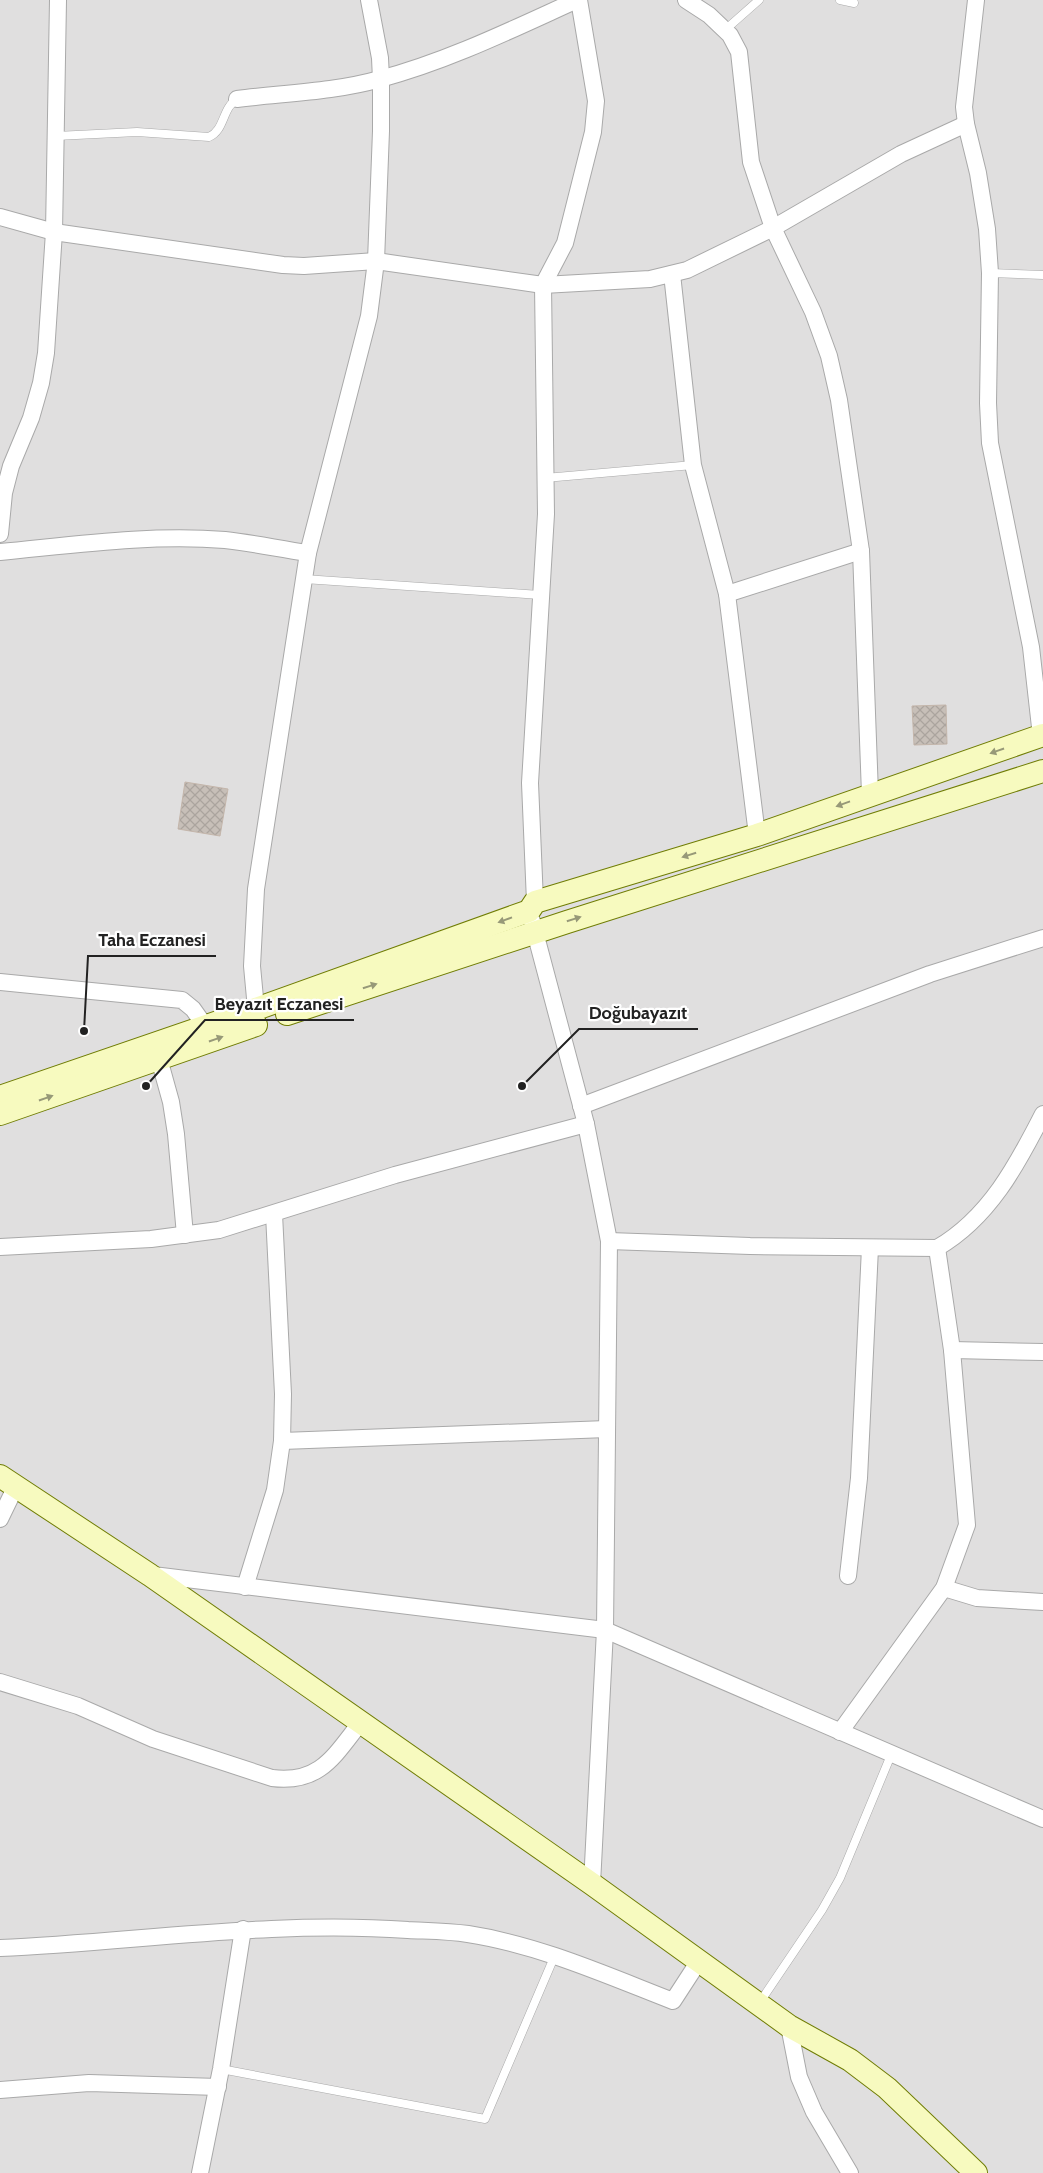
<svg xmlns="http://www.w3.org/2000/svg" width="1043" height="2173" font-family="Cabin,sans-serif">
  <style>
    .residential { fill: #e0dfdf }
    .building { fill: url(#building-cross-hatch); stroke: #c4b6ab }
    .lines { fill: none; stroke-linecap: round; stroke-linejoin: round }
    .lane-casing { stroke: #a9a9a9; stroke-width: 9 }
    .street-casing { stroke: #a9a9a9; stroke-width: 18 }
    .secondary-casing { stroke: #707d05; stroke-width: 24 }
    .lane { stroke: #fff; stroke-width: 8 }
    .street { stroke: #fff; stroke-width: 16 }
    .secondary { stroke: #f7fabf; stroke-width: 22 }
    .oneway { fill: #979978 }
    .leader { fill: none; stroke: #222; stroke-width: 2 }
    .callout-dot { fill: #222; stroke: #fff; stroke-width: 2 }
    .callout-label { font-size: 18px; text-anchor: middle; font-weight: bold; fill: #222; stroke: #fff; stroke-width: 4.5; stroke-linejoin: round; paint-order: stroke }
  </style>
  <defs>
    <pattern id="building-cross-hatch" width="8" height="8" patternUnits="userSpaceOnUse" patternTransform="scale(1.25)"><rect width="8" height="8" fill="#c7bfb8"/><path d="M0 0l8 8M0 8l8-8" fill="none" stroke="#aba49e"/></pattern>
  </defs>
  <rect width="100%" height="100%" fill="#f2efe9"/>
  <rect class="residential" x="0" y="0" width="1043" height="2173"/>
  <g class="building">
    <path d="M946,705L947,744L914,745L912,706Z"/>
    <path d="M185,782L228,789L220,836L178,829Z"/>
  </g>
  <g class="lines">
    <defs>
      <g id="lane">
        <path d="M840,0L854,3"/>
        <path d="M725,30L759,0"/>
        <path d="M56,136L137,132L209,137C225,130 222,108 237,99"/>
        <path d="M990,273L1043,275"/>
        <path d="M545,478L693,465"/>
        <path d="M304,579L540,595"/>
        <path d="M760,2002L822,1910L840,1878L891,1755"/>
        <path d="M221,2069L485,2119L555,1955"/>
      </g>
      <g id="street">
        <path d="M686,0L709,15L730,35L739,52L751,162L773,228L813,312L829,356L839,400L861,551L870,794"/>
        <path d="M976,0L964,107L966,124L978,173L987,229L990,273L988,403L990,443L1031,647L1041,736"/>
        <path d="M237,99C285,93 334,92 380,79C448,61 513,29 577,0"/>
        <path d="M0,217L54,232L283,265L304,266L376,261L543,285L650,279L687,270L773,228L901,154L966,124"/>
        <path d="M672,274L693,465L727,594L757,835"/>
        <path d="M0,534L4,493L11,466L31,418L41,383L46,353L54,232L58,0"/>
        <path d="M0,552C74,545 150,534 225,540C252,543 280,549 308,553"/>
        <path d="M727,594L861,551"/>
        <path d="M535,902L530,783L546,514L543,285L565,243L593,132L596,101L579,0"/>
        <path d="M532,921L586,1124L609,1241L605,1630L592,1884"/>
        <path d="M0,982L182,1000L193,1009L205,1026"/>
        <path d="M256,1009L252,966L256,889L304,579L308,553L369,316L376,261L381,131V79L380,58L369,0"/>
        <path d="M156,1048L171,1102L176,1134L185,1235"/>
        <path d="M581,1106L930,974L1043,938"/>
        <path d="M609,1241L750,1246L937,1248C989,1218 1017,1165 1043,1114"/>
        <path d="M0,1247L151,1239L219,1230L395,1175L586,1124"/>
        <path d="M952,1350L1043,1352"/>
        <path d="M282,1441L607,1429"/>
        <path d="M0,1519L16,1486"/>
        <path d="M153,1575L605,1630L1043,1819"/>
        <path d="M848,1576L859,1478L870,1248"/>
        <path d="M245,1587L275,1490L282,1441L283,1394L274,1214"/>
        <path d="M944,1588L977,1598L1043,1602"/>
        <path d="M0,1682L78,1706L153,1739L272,1778C320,1784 334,1756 361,1722"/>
        <path d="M840,1732L944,1588L967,1525L952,1350L937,1248"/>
        <path d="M0,1948C136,1942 271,1920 408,1930C428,1931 448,1931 468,1934C539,1945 606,1975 673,2001L699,1961"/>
        <path d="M789,2026L799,2077L814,2112L850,2173"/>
        <path d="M0,2090L89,2083L218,2087"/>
        <path d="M200,2173L221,2069L243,1929"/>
      </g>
      <g id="secondary">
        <path d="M287,1014L567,922L1043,771"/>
        <path d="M0,1097L256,1009L529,911L535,902L757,835L1043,735"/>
        <path d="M0,1114L256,1025"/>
        <path d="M0,1476L150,1575L592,1884L789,2026L850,2060L887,2088L976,2173"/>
      </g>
    </defs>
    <use href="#lane" class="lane-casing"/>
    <use href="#street" class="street-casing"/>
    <use href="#secondary" class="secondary-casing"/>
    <use href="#lane" class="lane"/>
    <use href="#street" class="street"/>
    <use href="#secondary" class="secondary"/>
  </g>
  <defs><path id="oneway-solid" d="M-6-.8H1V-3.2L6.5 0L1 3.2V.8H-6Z" transform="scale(1.25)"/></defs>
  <g class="oneway">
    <use href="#oneway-solid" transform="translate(997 751) rotate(161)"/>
    <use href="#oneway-solid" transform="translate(843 804) rotate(160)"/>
    <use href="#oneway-solid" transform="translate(689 855) rotate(163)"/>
    <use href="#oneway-solid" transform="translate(574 919) rotate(-17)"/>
    <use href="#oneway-solid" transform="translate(505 920) rotate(160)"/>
    <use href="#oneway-solid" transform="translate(370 986) rotate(-18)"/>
    <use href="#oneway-solid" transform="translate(216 1039) rotate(-19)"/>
    <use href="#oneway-solid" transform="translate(46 1098) rotate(-19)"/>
  </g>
  <path class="leader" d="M84 1031L88 956H216M146 1086L205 1020H354M522 1086L579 1029H698"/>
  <g class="callout-dot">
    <circle cx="84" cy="1031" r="5"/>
    <circle cx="146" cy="1086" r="5"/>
    <circle cx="522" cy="1086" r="5"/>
  </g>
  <g class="callout-label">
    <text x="152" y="946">Taha Eczanesi</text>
    <text x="279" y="1010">Beyazıt Eczanesi</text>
    <text x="638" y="1019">Doğubayazıt</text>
  </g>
</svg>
